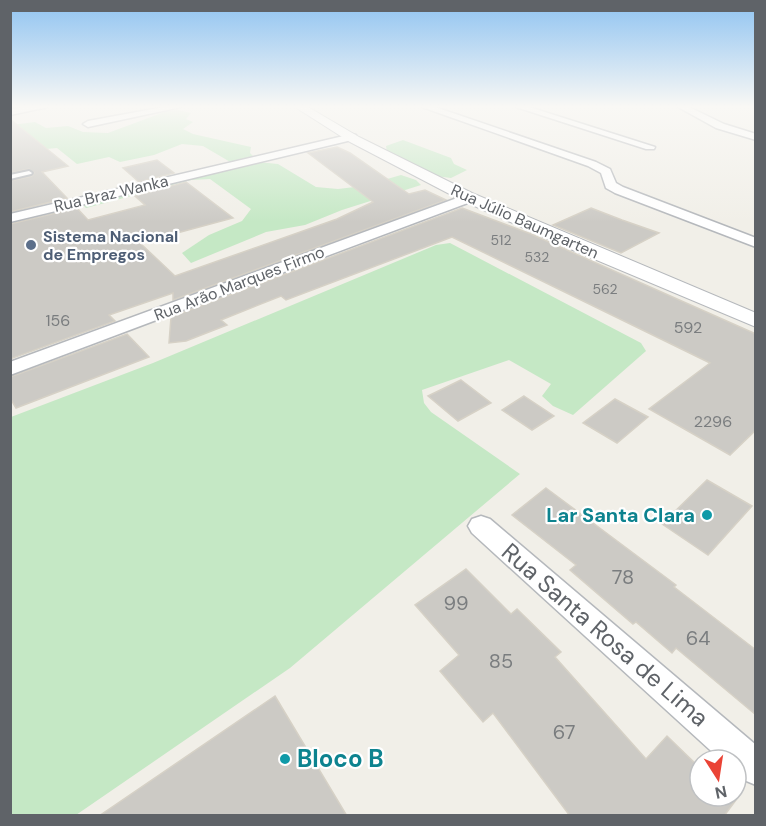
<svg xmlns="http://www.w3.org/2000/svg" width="766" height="826" font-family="'DM Sans',sans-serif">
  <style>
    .green { fill: #c5e8c5 }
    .building { fill: #cccac5; stroke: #d6d1c6; stroke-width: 1.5 }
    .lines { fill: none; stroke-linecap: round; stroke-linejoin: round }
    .service-casing { stroke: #b5b8bc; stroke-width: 4 }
    .minor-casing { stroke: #b5b8bc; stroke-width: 3 }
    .tertiary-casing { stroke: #b5b8bc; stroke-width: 2 }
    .service { fill: #fff; fill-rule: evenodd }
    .minor { fill: #fff; fill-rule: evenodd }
    .tertiary { fill: #fff; fill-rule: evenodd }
    .service-dot { fill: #5c6f8a; stroke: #fff; stroke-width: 2 }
    .culture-dot { fill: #0f9aa8; stroke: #fff; stroke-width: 2 }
    .labels { text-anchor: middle; stroke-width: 4.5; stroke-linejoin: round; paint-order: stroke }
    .far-number-label { font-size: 14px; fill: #7a7d7f }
    .far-street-label { font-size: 16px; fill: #5f6368; stroke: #fff }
    .far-service-label { font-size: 16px; font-weight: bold; fill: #4e5e75; stroke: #fff; text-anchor: start }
    .number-label { font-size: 16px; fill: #7a7d7f }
    .culture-label { font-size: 20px; font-weight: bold; fill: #0d838f; stroke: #fff; text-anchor: end }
    .near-number-label { font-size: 20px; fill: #7a7d7f }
    .near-street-label { font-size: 24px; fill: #5f6368; stroke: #fff }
    .near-culture-label { font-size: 24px; font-weight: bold; fill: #0d838f; stroke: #fff; text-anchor: start }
  </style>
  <rect width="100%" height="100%" fill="#f1efe8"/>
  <g class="green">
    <path d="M177,110L191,113L186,119L193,122L183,129L193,134L251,147L250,153L255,158L232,163L203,146L182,144L154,155L120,162L109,157L77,164L57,148L46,149L11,125L35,122L46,128L68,126L83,132L108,133L167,111Z"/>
    <path d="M403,140L451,158L454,164L467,170L451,178L436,176L387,152L386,146Z"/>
    <path d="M258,162L278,164L316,187L338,189L363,186L401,175L416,180L421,185L342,210L305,225L266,232L191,263L182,253L209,235L242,221L251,209L210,179L191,180L86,208L82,204Z"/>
    <path d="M450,243L641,343L646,351L573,415L553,406L542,396L551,384L509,360L422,390L424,403L431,412L520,474L290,668L76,815H11V417L153,363L436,245Z"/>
  </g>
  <g class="building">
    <path d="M10,119L68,166L42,172L67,198L10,212V181L32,176L34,173L29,169L10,173Z"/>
    <path d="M337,147L350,153L409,194L425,190L446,200L173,300V293L109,315L115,321L10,359V224L77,208L88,220L145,205L135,196L186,182L233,218L140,243L175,276L337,219L373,202L308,153Z"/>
    <path d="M157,160L174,173L139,182L123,168Z"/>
    <path d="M462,208L531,234L756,334V430L730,455L649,409L710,363L452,237L286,300L281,296L221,320L227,325L186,341L169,343L171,317Z"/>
    <path d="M591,208L622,220L659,233L621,253L553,225Z"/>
    <path d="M127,334L149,357L16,408L10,398V377Z"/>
    <path d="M461,380L491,403L458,421L428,396Z"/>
    <path d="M524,396L554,416L532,430L502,410Z"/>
    <path d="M615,399L648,417L617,443L583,423Z"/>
    <path d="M707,480L752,506L708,555L662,524Z"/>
    <path d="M546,488L676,585L674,587L756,650V715L676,648L672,653L636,622L633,624L570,570L576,565L512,515Z"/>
    <path d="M466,569L511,614L517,609L561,652L555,657L646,759L667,736L700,768V796H739L724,816H570L493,713L483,722L440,671L459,655L415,605Z"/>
    <path d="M275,696L347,816H99Z"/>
  </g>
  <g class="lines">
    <defs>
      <path id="service" d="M29,171L32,173L31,174L10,179V175Z"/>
      <g id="minor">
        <path d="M27,107H48L10,115V109Z"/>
        <path d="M164,107H181L88,127L83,124L88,121Z"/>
        <path d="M422,107H435L596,162L610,169L616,183L623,187L756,238V247L615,193L606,188L601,173L588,166Z"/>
        <path d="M516,107H529L655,147L654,149H646Z"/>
        <path d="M678,107H689L724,124L756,134V140L716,128Z"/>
        <path d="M352,134L356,135V139L10,222V214Z"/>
        <path d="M468,194L473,195L474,198L473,201L10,375V362Z"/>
        <path d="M481,516L490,519L756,745V785L744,780L736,773V760H721L472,533L468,526L472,519Z"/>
      </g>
      <path id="tertiary" d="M295,107H308L359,137L472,193L756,313V327L575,251L461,200L350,142Z"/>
    </defs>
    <use href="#service" class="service-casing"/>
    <use href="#minor" class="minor-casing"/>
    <use href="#tertiary" class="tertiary-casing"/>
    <use href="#service" class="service"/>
    <use href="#minor" class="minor"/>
    <use href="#tertiary" class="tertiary"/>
  </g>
  <linearGradient id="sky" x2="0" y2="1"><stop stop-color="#8fc3f1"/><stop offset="0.48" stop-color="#f9f8f5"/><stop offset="1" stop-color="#f9f8f5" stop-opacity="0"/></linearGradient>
  <rect width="766" height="222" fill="url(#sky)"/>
  <circle class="service-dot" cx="31" cy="245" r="6"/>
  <g class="culture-dot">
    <circle cx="707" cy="515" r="6"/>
    <circle cx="285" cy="759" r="6"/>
  </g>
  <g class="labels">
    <g class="far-number-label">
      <text x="501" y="245">512</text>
      <text x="537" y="262">532</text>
      <text x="605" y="294">562</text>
    </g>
    <g class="far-street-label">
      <text transform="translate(111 193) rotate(-13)" y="6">Rua Braz Wanka</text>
      <text transform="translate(525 221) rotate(24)" y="6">Rua Júlio Baumgarten</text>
      <text transform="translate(239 283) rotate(-21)" y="6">Rua Arão Marques Firmo</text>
    </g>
    <g class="far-service-label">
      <text x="43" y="242">Sistema Nacional<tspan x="43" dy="18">de Empregos</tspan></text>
    </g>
    <g class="number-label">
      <text x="58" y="326">156</text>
      <text x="688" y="333">592</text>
      <text x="713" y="427">2296</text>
    </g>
    <g class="culture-label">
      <text x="695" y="522">Lar Santa Clara</text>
    </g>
    <g class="near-number-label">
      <text x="623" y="584">78</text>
      <text x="456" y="610">99</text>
      <text x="698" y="645">64</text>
      <text x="501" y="668">85</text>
      <text x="564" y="739">67</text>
    </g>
    <g class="near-street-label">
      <text transform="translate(605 635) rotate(41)" y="8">Rua Santa Rosa de Lima</text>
    </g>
    <g class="near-culture-label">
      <text x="297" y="767">Bloco B</text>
    </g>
  </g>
  <rect width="766" height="826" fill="none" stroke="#5f6368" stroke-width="24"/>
  <g transform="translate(718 778) rotate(168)"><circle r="28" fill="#ffffff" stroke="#bfc1c3" stroke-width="1.5"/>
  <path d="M0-4.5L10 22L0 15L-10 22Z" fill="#ea4335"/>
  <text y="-9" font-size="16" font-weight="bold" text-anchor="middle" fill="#5f6368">N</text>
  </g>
</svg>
